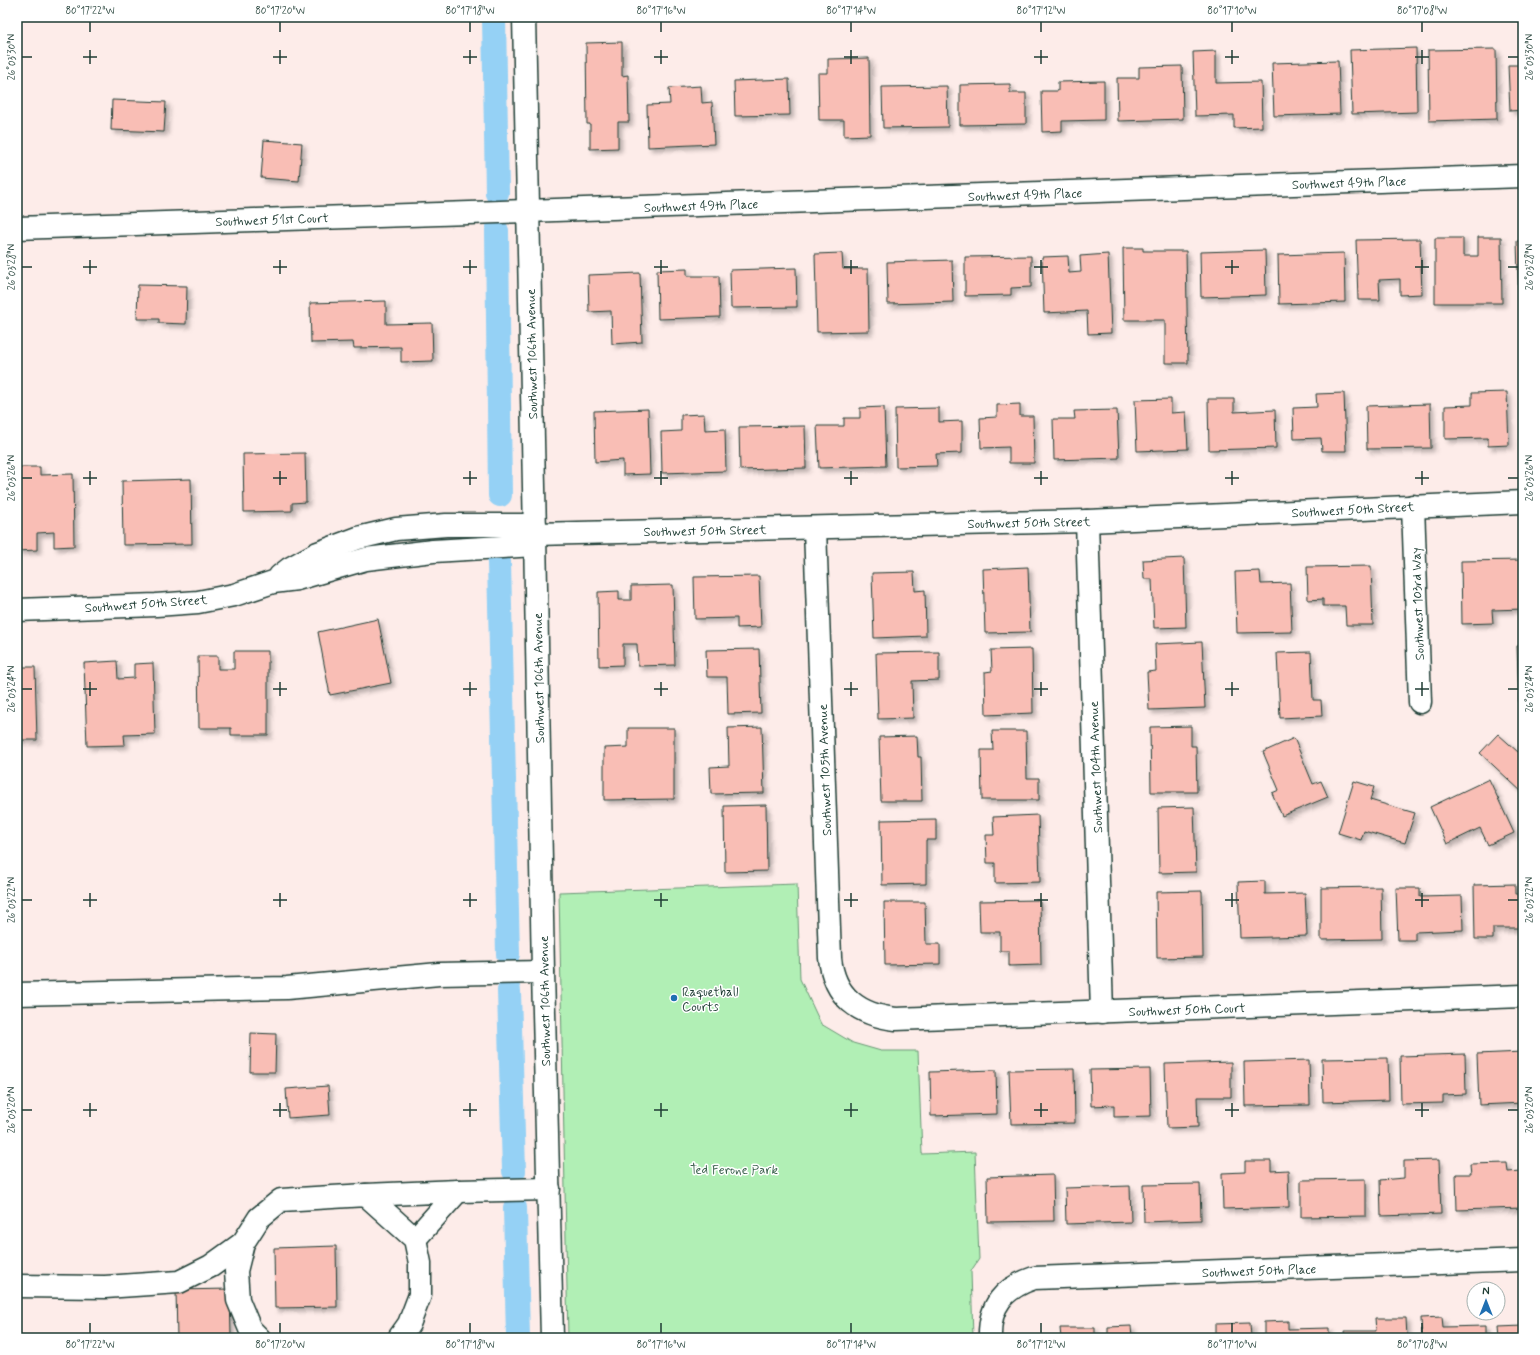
<svg xmlns="http://www.w3.org/2000/svg" width="1540" height="1355" font-family="Mynerve,sans-serif">
  <style>
    .green { fill: #b1efb5; stroke: #689674 }
    .lines { fill: none; stroke-linecap: round; stroke-linejoin: round }
    .canal { stroke: #95d1f5; stroke-width: 24 }
    .building { fill: #f9beb5; stroke: #1f3d34; filter: url(#shadow) }
    .minor-casing { stroke: #1f3d34; stroke-width: 25 }
    .minor { stroke: #fff; stroke-width: 22 }
    .ticks { fill: none; stroke: #1f3d34; stroke-width: 1.5 }
    .poi-dot { fill: #1f6fb2; stroke: #fff; stroke-width: 1.5 }
    .labels { text-anchor: middle; stroke-width: 3; stroke-linejoin: round; paint-order: stroke }
    .street-label { font-size: 13px; fill: #1f3d34; stroke: #fff }
    .poi-label { font-size: 13px; fill: #1f3d34; stroke: #fff; text-anchor: start }
    .park-label { font-size: 13px; fill: #3c614e; stroke: #fff }
    .neatline { fill: none; stroke: #1f3d34; stroke-width: 1.5 }
    .ticks-label { font-size: 10px; text-anchor: middle; fill: #1f3d34 }
  </style>
  <defs>
    <filter id="shadow"><feDropShadow dx="3.5" dy="3.5" stdDeviation="2" flood-color="#0004"/></filter>
  </defs>
  <rect width="100%" height="100%" fill="#fdece9"/>
  <filter id="ink" filterUnits="userSpaceOnUse"><feTurbulence type="fractalNoise" baseFrequency=".025" numOctaves="2"/><feDisplacementMap in="SourceGraphic" scale="8" xChannelSelector="R" yChannelSelector="G"/><feConvolveMatrix kernelMatrix="1 2 1 2 8 2 1 2 1" color-interpolation-filters="sRGB"/></filter>
  <g filter="url(#ink)">
    <path class="green" d="M797,884L800,979L821,1024L853,1043L881,1051H918L922,1154L975,1152L979,1259L971,1271L973,1338H568L559,892Z"/>
    <g class="lines">
      <g class="canal">
        <path d="M494,17L497,193"/>
        <path d="M497,231L500,495"/>
        <path d="M499,562L508,954"/>
        <path d="M509,991L514,1171"/>
        <path d="M515,1208L518,1338"/>
      </g>
    </g>
    <g class="building">
      <path d="M622,42V76L628,75L629,122H618V148L590,149V124H587L586,43Z"/>
      <path d="M1416,48L1417,112L1352,114L1350,50Z"/>
      <path d="M1496,49L1497,119L1429,121L1428,50Z"/>
      <path d="M1216,51V83L1261,82L1262,127L1234,128V115L1195,116L1193,52Z"/>
      <path d="M869,58L870,135L844,136V120H819L818,73H828V59Z"/>
      <path d="M1338,61L1340,114L1274,116L1272,63Z"/>
      <path d="M1508,65H1523V110L1510,111Z"/>
      <path d="M1182,66L1183,119L1118,121L1117,78H1139V67Z"/>
      <path d="M789,79L790,115L735,116L734,81Z"/>
      <path d="M1104,81V120L1062,121V131L1042,132L1041,91H1058V82Z"/>
      <path d="M1010,84V93H1026V124L960,125V85Z"/>
      <path d="M701,86L702,103L712,102L714,144L648,147L647,105L670,104L669,88Z"/>
      <path d="M947,86L948,127L883,128L882,87Z"/>
      <path d="M112,100L166,102L164,132L111,130Z"/>
      <path d="M264,140L302,143L299,181L261,178Z"/>
      <path d="M1478,237H1501L1502,303H1435V238H1463V256H1478Z"/>
      <path d="M1420,239L1422,294L1400,295V279L1379,280L1380,300H1358L1356,240Z"/>
      <path d="M1517,241H1523V306H1519Z"/>
      <path d="M1123,248H1143V251H1186L1188,363H1165V320H1124Z"/>
      <path d="M1265,250L1266,295L1201,297L1200,252Z"/>
      <path d="M842,253L843,269H868L869,331L817,332L815,254Z"/>
      <path d="M1344,253L1345,302L1279,304L1278,255Z"/>
      <path d="M1108,254L1111,333L1088,334L1087,311L1044,313L1042,257L1068,256L1069,273L1081,272L1080,256Z"/>
      <path d="M1031,256V287L1011,288V295L965,296V257Z"/>
      <path d="M952,260L953,302L888,304L887,262Z"/>
      <path d="M796,268L797,307L731,308L730,270Z"/>
      <path d="M687,269V276H719L720,317L658,319L657,270Z"/>
      <path d="M640,273L642,342L612,344L611,311L589,312L588,275Z"/>
      <path d="M138,285L187,286L186,324L159,323V319H137Z"/>
      <path d="M386,301V324L432,323L433,361L401,362V347L354,348L353,342L311,343L310,303Z"/>
      <path d="M1507,392L1509,445L1488,446V438L1445,439V406L1472,405V393Z"/>
      <path d="M1344,393L1346,451H1322L1321,438L1294,439L1293,408L1317,407L1316,394Z"/>
      <path d="M1171,399V413L1186,412L1188,449L1137,451L1135,400Z"/>
      <path d="M1208,399H1234V412L1275,410L1276,448L1209,450Z"/>
      <path d="M1020,404V416H1033L1034,463H1009V447L981,448L980,418L997,417V405Z"/>
      <path d="M1430,404L1431,448L1367,449L1366,406Z"/>
      <path d="M884,407L886,466L819,468L817,426H844V418H860V408Z"/>
      <path d="M939,408V422L962,421V453L936,454L937,466L896,467L895,409Z"/>
      <path d="M648,409L650,474L623,475V460L595,462L594,411Z"/>
      <path d="M1117,410L1119,458L1054,460L1053,419H1075L1074,411Z"/>
      <path d="M704,414L705,430L725,429L726,471L662,473L661,432L681,431V415Z"/>
      <path d="M805,426L806,468L740,470L739,427Z"/>
      <path d="M305,453L306,502L292,503V511L244,512L243,454Z"/>
      <path d="M17,467H40V475L73,474L74,546L54,547V532L37,533V550L17,551Z"/>
      <path d="M191,479L192,544L123,545L122,481Z"/>
      <path d="M1184,558L1186,627L1154,628L1152,579H1144L1143,560Z"/>
      <path d="M1523,560V609L1492,610L1493,623L1462,624L1461,561Z"/>
      <path d="M1371,566L1373,625H1346L1345,606H1323V599L1308,600L1307,567Z"/>
      <path d="M1028,567L1030,632L985,633L983,569Z"/>
      <path d="M1260,571L1261,584L1290,583L1292,632L1237,633L1235,572Z"/>
      <path d="M914,572L915,591L925,590L926,636L874,638L872,573Z"/>
      <path d="M759,576L761,627L737,628V618L695,619L694,577Z"/>
      <path d="M673,585L675,665L638,666L637,644H623V665L599,666L598,592L619,591V600H631V586Z"/>
      <path d="M378,619L391,683L330,695L318,632Z"/>
      <path d="M1202,642L1205,708L1149,710L1147,672L1156,671L1155,644Z"/>
      <path d="M1523,645V709H1519L1517,646Z"/>
      <path d="M759,649L761,713L728,714L727,677H707L706,650Z"/>
      <path d="M1032,649L1033,713L986,715L985,672L992,671L991,650Z"/>
      <path d="M234,651H268V735H231V728H199L198,656H218V669H234Z"/>
      <path d="M939,652V680L912,681L913,718L878,719L876,653Z"/>
      <path d="M1311,652L1313,700H1321L1322,716L1280,718L1277,653Z"/>
      <path d="M117,661L118,679L134,678V664L153,663L155,734L124,735L125,745L87,746L84,663Z"/>
      <path d="M17,667H35L37,740H17Z"/>
      <path d="M1191,726V746H1196L1197,792H1151L1150,727Z"/>
      <path d="M762,727L764,793L711,794L710,767L729,766L728,728Z"/>
      <path d="M628,728H674V799L604,800V748L628,747Z"/>
      <path d="M992,731H1026L1027,778H1039V800H982L981,750H993Z"/>
      <path d="M1498,734L1518,752L1523,746V793L1480,753Z"/>
      <path d="M917,736L918,757H921L922,801H881L879,737Z"/>
      <path d="M1294,738L1313,784L1321,781L1328,797L1282,816L1272,793L1279,790L1263,752Z"/>
      <path d="M1489,779L1514,833L1488,845L1480,828L1447,844L1430,807Z"/>
      <path d="M1354,781L1374,787L1370,800L1415,813L1405,843L1364,831L1361,840L1338,833Z"/>
      <path d="M766,805L767,871L725,872L724,806Z"/>
      <path d="M1194,807L1196,872L1159,873L1158,808Z"/>
      <path d="M1038,815L1040,882L995,883V863H987L986,835H994L993,817Z"/>
      <path d="M936,819V840H926V884L882,885L881,820Z"/>
      <path d="M1265,881V894L1305,893L1307,936L1240,938L1238,882Z"/>
      <path d="M1515,884V894H1523V928H1493V939H1475L1474,885Z"/>
      <path d="M1381,887L1382,939L1321,940V888Z"/>
      <path d="M1396,888H1420V897L1462,896L1463,930L1415,932V940H1398Z"/>
      <path d="M1202,891L1203,957L1157,958L1156,892Z"/>
      <path d="M1040,900L1041,965L1009,966V951H1000V932H980L979,901Z"/>
      <path d="M884,902H925L926,944H940V964L885,965Z"/>
      <path d="M251,1033L276,1034L275,1072H250Z"/>
      <path d="M1523,1052V1103L1479,1105L1477,1054Z"/>
      <path d="M1465,1054L1466,1094L1443,1095V1103L1401,1104L1400,1056Z"/>
      <path d="M1388,1058L1389,1100L1323,1102L1322,1059Z"/>
      <path d="M1309,1060L1310,1105L1245,1106L1244,1062Z"/>
      <path d="M1231,1062V1097H1197L1198,1127L1167,1128L1165,1064Z"/>
      <path d="M1074,1069L1075,1123L1011,1124L1009,1070Z"/>
      <path d="M1150,1069L1151,1116L1114,1117V1105L1091,1106L1090,1070Z"/>
      <path d="M996,1070L997,1114L931,1116L930,1072Z"/>
      <path d="M328,1086L330,1115L288,1118L286,1089Z"/>
      <path d="M1439,1160L1441,1214L1381,1216L1380,1180L1404,1178V1161Z"/>
      <path d="M1245,1161H1271V1171L1288,1170L1289,1207L1223,1209L1222,1173L1245,1172Z"/>
      <path d="M1507,1163L1508,1172L1522,1171L1523,1208L1457,1210L1456,1174H1471L1470,1164Z"/>
      <path d="M1053,1175L1054,1221L988,1222L987,1177Z"/>
      <path d="M1366,1179V1216L1301,1217V1180Z"/>
      <path d="M1200,1184L1201,1220L1144,1222L1143,1185Z"/>
      <path d="M1130,1186L1131,1222L1066,1224L1065,1188Z"/>
      <path d="M336,1246L337,1307L275,1308L274,1248Z"/>
      <path d="M230,1289L231,1338H177L176,1290Z"/>
      <path d="M1442,1317L1443,1327L1485,1326V1338H1422L1421,1318Z"/>
      <path d="M1375,1318H1406L1407,1338H1345L1344,1331H1376Z"/>
      <path d="M1288,1321V1329L1329,1328V1338H1264V1322Z"/>
      <path d="M1250,1323L1251,1338H1188L1187,1336L1215,1335V1324Z"/>
      <path d="M1131,1326L1132,1336L1172,1334V1338H1108V1327Z"/>
      <path d="M1523,1326V1338H1499L1498,1327Z"/>
      <path d="M1060,1328H1095V1338H1061Z"/>
    </g>
    <g class="lines">
      <defs>
        <g id="minor">
          <path d="M524,17L535,534L543,972L552,1338"/>
          <path d="M17,228L527,211L1523,176"/>
          <path d="M1413,506L1420,702"/>
          <path d="M1087,521L1102,1012"/>
          <path d="M815,528L830,958C834,997 859,1015 896,1019L1523,996"/>
          <path d="M535,534L1087,521L1523,502"/>
          <path d="M280,576L289,569L318,553L358,538L396,529L446,525H535"/>
          <path d="M17,610L156,605L198,602L234,595L273,582L297,579L366,559L433,551L535,545"/>
          <path d="M17,994L287,988L439,974L543,972"/>
          <path d="M458,1191L549,1189"/>
          <path d="M366,1195L458,1191L415,1239"/>
          <path d="M17,1286L105,1287L179,1282L211,1266L243,1243"/>
          <path d="M259,1338L250,1329L238,1300L236,1271L243,1243L259,1218L281,1200L366,1195L415,1239L420,1263V1295L409,1324L399,1338"/>
          <path d="M990,1338C989,1305 1004,1288 1034,1278L1523,1260"/>
        </g>
      </defs>
      <use href="#minor" class="minor-casing"/>
      <use href="#minor" class="minor"/>
    </g>
  </g>
  <path class="ticks" d="M90,22V32M280,22V32M470,22V32M661,22V32M851,22V32M1041,22V32M1232,22V32M1422,22V32M90,50V64M280,50V64M470,50V64M661,50V64M851,50V64M1041,50V64M1232,50V64M1422,50V64M22,57H32M83,57H97M273,57H287M463,57H477M654,57H668M844,57H858M1034,57H1048M1225,57H1239M1415,57H1429M1508,57H1518M90,260V274M280,260V274M470,260V274M661,260V274M851,260V274M1041,260V274M1232,260V274M1422,260V274M22,267H32M83,267H97M273,267H287M463,267H477M654,267H668M844,267H858M1034,267H1048M1225,267H1239M1415,267H1429M1508,267H1518M90,471V485M280,471V485M470,471V485M661,471V485M851,471V485M1041,471V485M1232,471V485M1422,471V485M22,478H32M83,478H97M273,478H287M463,478H477M654,478H668M844,478H858M1034,478H1048M1225,478H1239M1415,478H1429M1508,478H1518M90,682V696M280,682V696M470,682V696M661,682V696M851,682V696M1041,682V696M1232,682V696M1422,682V696M22,689H32M83,689H97M273,689H287M463,689H477M654,689H668M844,689H858M1034,689H1048M1225,689H1239M1415,689H1429M1508,689H1518M90,893V907M280,893V907M470,893V907M661,893V907M851,893V907M1041,893V907M1232,893V907M1422,893V907M22,900H32M83,900H97M273,900H287M463,900H477M654,900H668M844,900H858M1034,900H1048M1225,900H1239M1415,900H1429M1508,900H1518M90,1103V1117M280,1103V1117M470,1103V1117M661,1103V1117M851,1103V1117M1041,1103V1117M1232,1103V1117M1422,1103V1117M22,1110H32M83,1110H97M273,1110H287M463,1110H477M654,1110H668M844,1110H858M1034,1110H1048M1225,1110H1239M1415,1110H1429M1508,1110H1518M90,1323V1333M280,1323V1333M470,1323V1333M661,1323V1333M851,1323V1333M1041,1323V1333M1232,1323V1333M1422,1323V1333"/>
  <circle class="poi-dot" cx="674" cy="998" r="4"/>
  <g class="labels">
    <g class="street-label">
      <text transform="translate(1349 182) rotate(-2)" y="5">Southwest 49th Place</text>
      <text transform="translate(1025 194) rotate(-2)" y="5">Southwest 49th Place</text>
      <text transform="translate(701 205) rotate(-2)" y="5">Southwest 49th Place</text>
      <text transform="translate(272 219) rotate(-2)" y="5">Southwest 51st Court</text>
      <text transform="translate(531 354) rotate(-91)" y="5">Southwest 106th Avenue</text>
      <text transform="translate(1353 509) rotate(-3)" y="5">Southwest 50th Street</text>
      <text transform="translate(1029 522) rotate(-1)" y="5">Southwest 50th Street</text>
      <text transform="translate(705 530) rotate(-1)" y="5">Southwest 50th Street</text>
      <text transform="translate(146 603) rotate(-4)" y="5">Southwest 50th Street</text>
      <text transform="translate(1417 604) rotate(-92)" y="5">Southwest 103rd Way</text>
      <text transform="translate(538 678) rotate(-91)" y="5">Southwest 106th Avenue</text>
      <text transform="translate(1095 767) rotate(-92)" y="5">Southwest 104th Avenue</text>
      <text transform="translate(824 770) rotate(-92)" y="5">Southwest 105th Avenue</text>
      <text transform="translate(544 1001) rotate(-91)" y="5">Southwest 106th Avenue</text>
      <text transform="translate(1187 1009) rotate(-2)" y="5">Southwest 50th Court</text>
      <text transform="translate(1259 1270) rotate(-2)" y="5">Southwest 50th Place</text>
    </g>
    <g class="poi-label">
      <text x="682" y="996">Raquetball<tspan x="682" dy="15">Courts</tspan></text>
    </g>
    <g class="park-label">
      <text x="734" y="1174">Ted Ferone Park</text>
    </g>
  </g>
  <rect width="1540" height="1355" fill="none" stroke="#fff" stroke-width="44"/>
  <g transform="translate(1486 1301)"><circle r="19" fill="#ffffff" stroke="#a5b1ae"/>
  <path d="M0-3L7 15L0 10L-7 15Z" fill="#1f6fb2"/>
  <text y="-6" font-size="11" font-weight="bold" text-anchor="middle" fill="#1f3d34">N</text>
  </g>
  <rect x="22" y="22" width="1496" height="1311" class="neatline"/>
  <g class="ticks-label">
    <text x="90" y="14">80°17'22"W</text>
    <text x="280" y="14">80°17'20"W</text>
    <text x="470" y="14">80°17'18"W</text>
    <text x="661" y="14">80°17'16"W</text>
    <text x="851" y="14">80°17'14"W</text>
    <text x="1041" y="14">80°17'12"W</text>
    <text x="1232" y="14">80°17'10"W</text>
    <text x="1422" y="14">80°17'08"W</text>
    <text transform="translate(11 57) rotate(-90)" y="4">26°03'30"N</text>
    <text transform="translate(1529 57) rotate(-90)" y="4">26°03'30"N</text>
    <text transform="translate(11 267) rotate(-90)" y="4">26°03'28"N</text>
    <text transform="translate(1529 267) rotate(-90)" y="4">26°03'28"N</text>
    <text transform="translate(11 478) rotate(-90)" y="4">26°03'26"N</text>
    <text transform="translate(1529 478) rotate(-90)" y="4">26°03'26"N</text>
    <text transform="translate(11 689) rotate(-90)" y="4">26°03'24"N</text>
    <text transform="translate(1529 689) rotate(-90)" y="4">26°03'24"N</text>
    <text transform="translate(11 900) rotate(-90)" y="4">26°03'22"N</text>
    <text transform="translate(1529 900) rotate(-90)" y="4">26°03'22"N</text>
    <text transform="translate(11 1110) rotate(-90)" y="4">26°03'20"N</text>
    <text transform="translate(1529 1110) rotate(-90)" y="4">26°03'20"N</text>
    <text x="90" y="1348">80°17'22"W</text>
    <text x="280" y="1348">80°17'20"W</text>
    <text x="470" y="1348">80°17'18"W</text>
    <text x="661" y="1348">80°17'16"W</text>
    <text x="851" y="1348">80°17'14"W</text>
    <text x="1041" y="1348">80°17'12"W</text>
    <text x="1232" y="1348">80°17'10"W</text>
    <text x="1422" y="1348">80°17'08"W</text>
  </g>
</svg>
